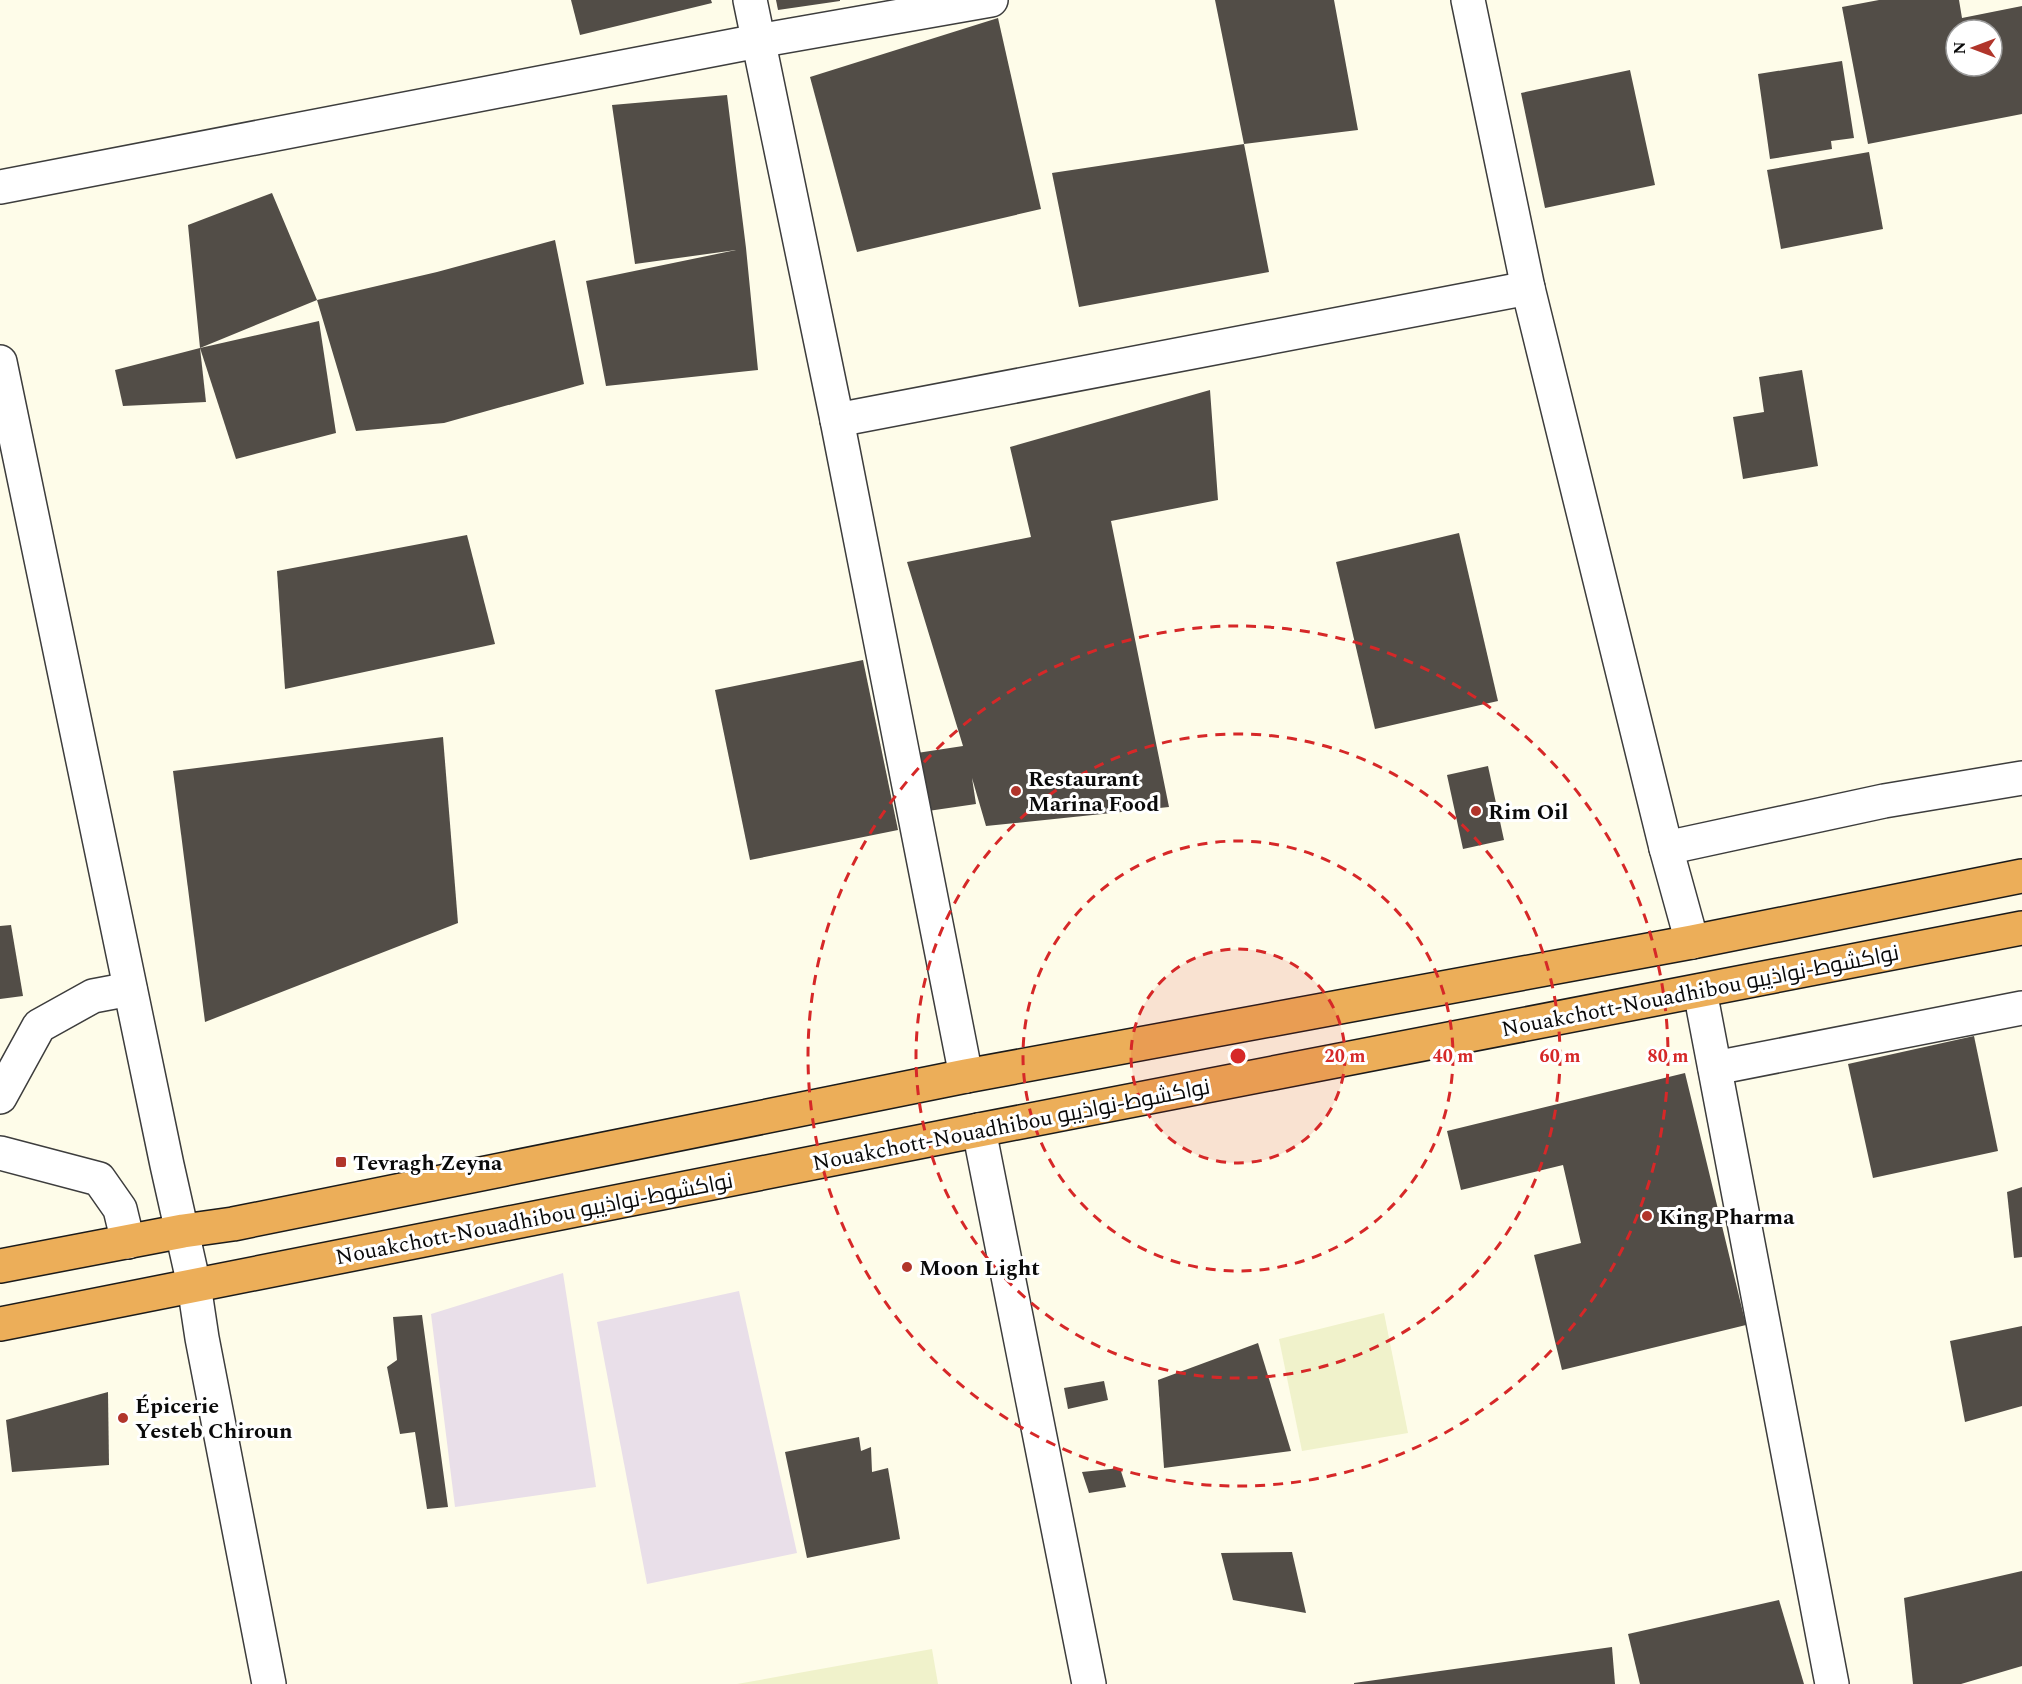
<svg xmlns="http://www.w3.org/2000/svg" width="2022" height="1684" font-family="Spectral,Cairo,serif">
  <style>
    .industrial { fill: #e9dfe9 }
    .farmland { fill: #f0f2cb }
    .building { fill: #524d47; fill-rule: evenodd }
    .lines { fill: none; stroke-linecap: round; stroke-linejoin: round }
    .minor-casing { stroke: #3d3d3d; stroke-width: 36 }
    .highway-casing { stroke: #1b1b1b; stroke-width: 36 }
    .minor { stroke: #fff; stroke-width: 33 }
    .highway { stroke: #ecae59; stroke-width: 33 }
    .ring { fill: none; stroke: #d62828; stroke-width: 3; stroke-dasharray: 10 8 }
    .poi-dot { fill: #b1352b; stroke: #fff; stroke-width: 2 }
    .labels { text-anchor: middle; stroke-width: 6; stroke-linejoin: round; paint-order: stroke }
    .poi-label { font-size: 22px; font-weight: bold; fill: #0a0a0a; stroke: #fff; text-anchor: start }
    .street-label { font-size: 22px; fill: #0a0a0a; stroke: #fff }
    .centre { fill: #d62828; stroke: #fff; stroke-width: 3 }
    .ring-label { font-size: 18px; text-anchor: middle; font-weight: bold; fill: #d62828; stroke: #fff; stroke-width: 6; stroke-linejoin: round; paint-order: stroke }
  </style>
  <rect width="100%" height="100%" fill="#fefce9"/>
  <g class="industrial">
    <path d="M563,1273L596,1487L455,1507L431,1314Z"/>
    <path d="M739,1291L797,1553L647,1584L597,1322Z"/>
  </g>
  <g class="farmland">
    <path d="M1384,1313L1408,1433L1302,1451L1279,1339Z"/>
    <path d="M932,1649L938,1684H737Z"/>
  </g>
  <g class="building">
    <path d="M571,0H711L712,3L580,35Z"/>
    <path d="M776,0H840V1L778,10Z"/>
    <path d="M1215,0H1334L1358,130L1244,144L1269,272L1079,307L1052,173L1244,144Z"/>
    <path d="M1879,0H1959L1962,18L2022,6V114L1868,144L1842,7ZM1956,30H1992V66H1956Z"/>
    <path d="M998,18L1041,209L857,252L810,77Z"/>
    <path d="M1842,61L1854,138L1831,141L1832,149L1770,159L1758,74Z"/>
    <path d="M1630,70L1655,185L1545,208L1521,93Z"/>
    <path d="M727,95L746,248L758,370L606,386L586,281L736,250L635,264L612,105Z"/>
    <path d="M1869,152L1883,229L1781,249L1767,170Z"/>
    <path d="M272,193L317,300L437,272L555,240L584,384L444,423L356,431L317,300L200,348L188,225Z"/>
    <path d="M319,321L336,433L236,459L200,348Z"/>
    <path d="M200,348L206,402L123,406L115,370Z"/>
    <path d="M1802,370L1818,466L1743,479L1733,417L1764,412L1759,377Z"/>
    <path d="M1210,390L1218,500L1111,521L1169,807L986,826L972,778L976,804L928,811L917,753L963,746L907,562L1031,537L1010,447Z"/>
    <path d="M1459,533L1498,701L1375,729L1336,562Z"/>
    <path d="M467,535L495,644L285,689L277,571Z"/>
    <path d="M863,660L898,830L750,860L715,690Z"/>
    <path d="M443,737L458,923L205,1022L173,771Z"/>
    <path d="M1488,766L1504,840L1463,849L1447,775Z"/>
    <path d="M11,925L23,996L0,999V926Z"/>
    <path d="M1974,1036L1998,1151L1873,1178L1848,1064Z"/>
    <path d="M1685,1073L1746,1325L1562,1370L1534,1255L1581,1243L1563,1165L1461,1190L1447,1131Z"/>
    <path d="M2022,1187V1257L2014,1258L2007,1192Z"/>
    <path d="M422,1315L448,1507L427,1509L415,1432L400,1434L387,1367L397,1360L393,1317Z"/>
    <path d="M2022,1326V1406L1965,1422L1950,1341Z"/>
    <path d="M1258,1343L1291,1451L1164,1468L1158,1380Z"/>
    <path d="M1104,1381L1108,1400L1068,1409L1064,1388Z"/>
    <path d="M108,1392L109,1465L12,1472L6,1420Z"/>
    <path d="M859,1437L861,1451L871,1447L872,1472L888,1468L900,1539L807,1558L785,1452Z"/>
    <path d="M1120,1468L1126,1487L1089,1493L1082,1472Z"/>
    <path d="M1292,1552L1306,1613L1233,1600L1221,1553Z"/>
    <path d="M2022,1571V1666L1961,1684H1913L1904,1598Z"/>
    <path d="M1779,1600L1804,1684H1640L1628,1634Z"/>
    <path d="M1612,1647L1615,1684H1354V1683Z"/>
  </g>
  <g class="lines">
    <defs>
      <g id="minor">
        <path d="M750,0L837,420L966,1076"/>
        <path d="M1468,0L1528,288L1666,848L1692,942"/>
        <path d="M0,187L758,41L991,0"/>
        <path d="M0,362L167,1165L194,1285L202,1338L269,1684"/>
        <path d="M837,420L1528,288"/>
        <path d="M1666,848L1884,801L2022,778"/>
        <path d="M1700,991L1832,1684"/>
        <path d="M1715,1068L2022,1008"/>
        <path d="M0,1097L39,1026L93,996L130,989"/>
        <path d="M979,1130L1089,1684"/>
        <path d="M0,1153L99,1179L120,1209L128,1242"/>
      </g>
      <g id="highway">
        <path d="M0,1266L183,1231L233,1224L966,1076L1692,942L2022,876"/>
        <path d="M0,1324L979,1130L2022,928"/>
      </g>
    </defs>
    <use href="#minor" class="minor-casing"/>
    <use href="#highway" class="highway-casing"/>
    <use href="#minor" class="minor"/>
    <use href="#highway" class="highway"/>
  </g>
  <circle cx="1238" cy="1056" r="107" fill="#d62828" fill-opacity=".12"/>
  <g class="ring">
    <circle cx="1238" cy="1056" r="107"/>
    <circle cx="1238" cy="1056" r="215"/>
    <circle cx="1238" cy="1056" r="322"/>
    <circle cx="1238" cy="1056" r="430"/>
  </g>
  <g class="poi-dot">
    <circle cx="1016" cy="791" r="6"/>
    <circle cx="1476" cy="811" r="6"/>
    <rect x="335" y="1156" width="12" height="12" rx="3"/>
    <circle cx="1647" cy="1216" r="6"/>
    <circle cx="907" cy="1267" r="6"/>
    <circle cx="123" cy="1418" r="6"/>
  </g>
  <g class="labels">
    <g class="poi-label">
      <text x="1028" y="786">Restaurant<tspan x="1028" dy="25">Marina Food</tspan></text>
      <text x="1488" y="819">Rim Oil</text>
      <text x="353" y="1170">Tevragh Zeyna</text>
      <text x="1659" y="1224">King Pharma</text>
      <text x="919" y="1275">Moon Light</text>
      <text x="135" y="1413">Épicerie<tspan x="135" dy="25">Yesteb Chiroun</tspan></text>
    </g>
    <g class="street-label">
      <text transform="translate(1700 990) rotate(-11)" y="8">Nouakchott-Nouadhibou نواكشوط-نواذيبو</text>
      <text transform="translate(1011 1124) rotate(-11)" y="8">Nouakchott-Nouadhibou نواكشوط-نواذيبو</text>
      <text transform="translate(534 1218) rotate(-11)" y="8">Nouakchott-Nouadhibou نواكشوط-نواذيبو</text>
    </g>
  </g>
  <circle cx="1238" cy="1056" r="9" class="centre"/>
  <g class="ring-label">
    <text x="1345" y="1062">20 m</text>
    <text x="1453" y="1062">40 m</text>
    <text x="1560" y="1062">60 m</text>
    <text x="1668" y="1062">80 m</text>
  </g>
  <g transform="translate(1974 48) rotate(270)"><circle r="28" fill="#ffffff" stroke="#9d9d9d" stroke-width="1.5"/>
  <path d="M0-4.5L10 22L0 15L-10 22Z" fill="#b1352b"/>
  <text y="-9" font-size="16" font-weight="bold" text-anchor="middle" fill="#0a0a0a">N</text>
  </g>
</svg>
